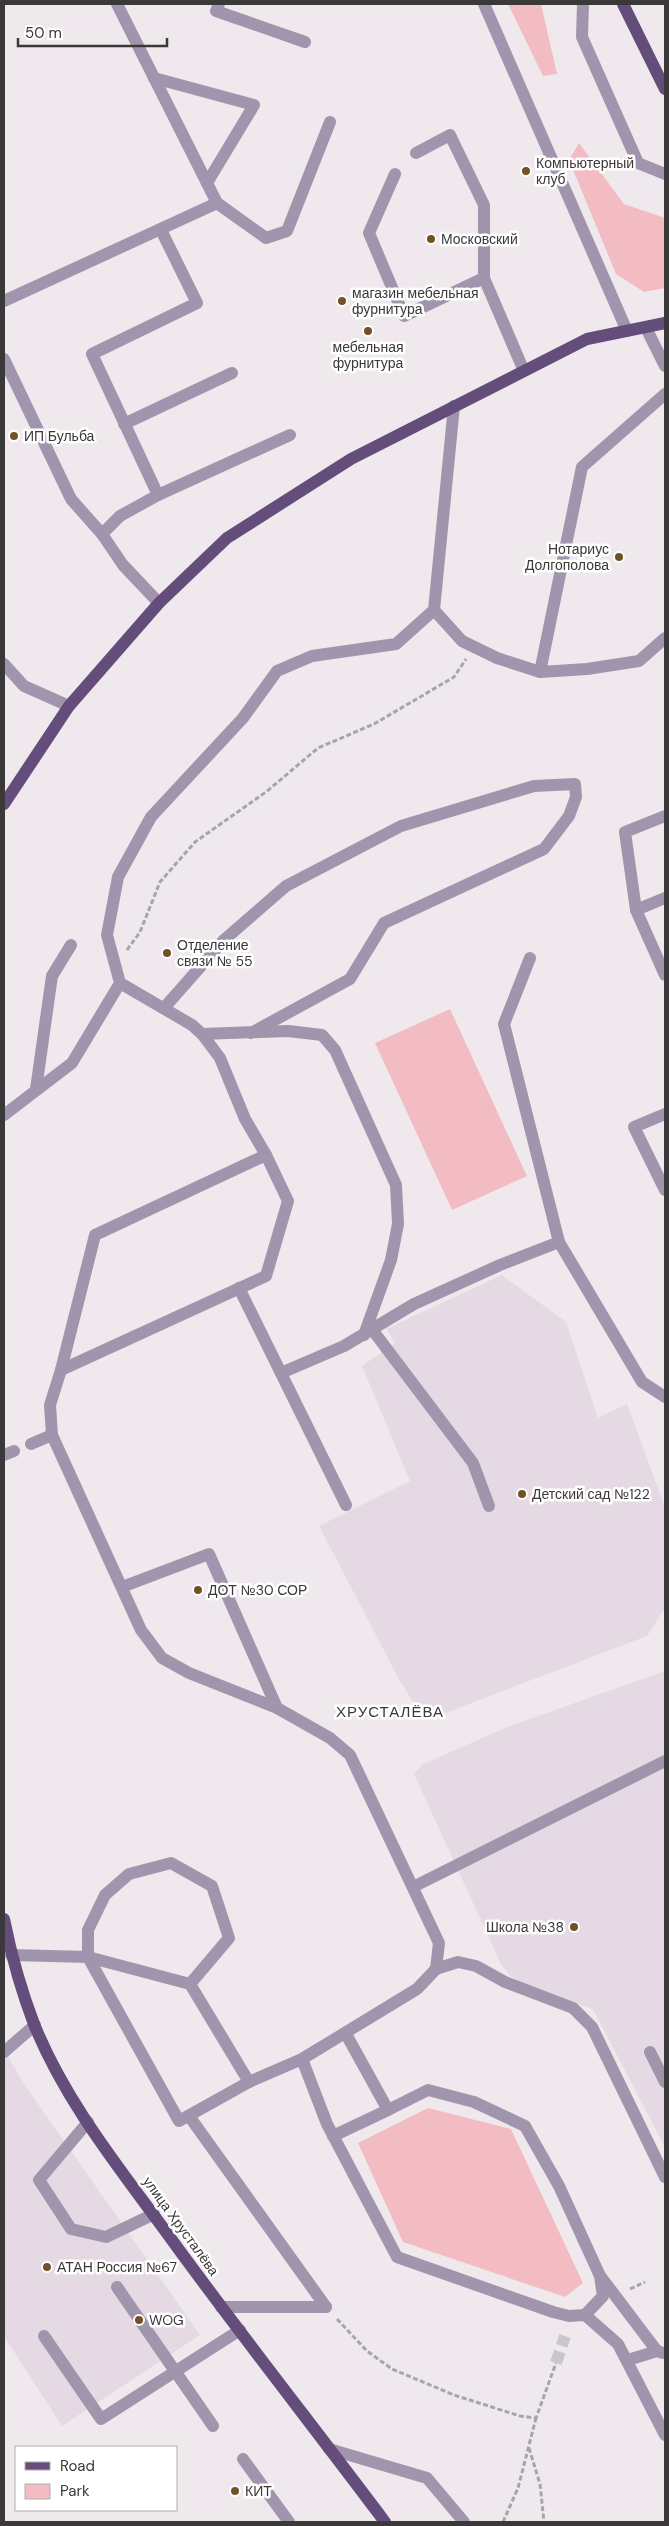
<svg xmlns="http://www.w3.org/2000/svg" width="669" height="2526" font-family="'DM Sans',sans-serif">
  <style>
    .built { fill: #e5d9e4 }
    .green { fill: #f3bcc3 }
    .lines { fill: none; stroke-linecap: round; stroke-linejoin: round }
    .minor-tunnel { stroke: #cbc6ca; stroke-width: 12; stroke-dasharray: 12 6; stroke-linecap: butt }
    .path { stroke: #a9a4a8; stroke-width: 3; stroke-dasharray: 5 2.5; stroke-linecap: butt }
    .minor { stroke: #a195ae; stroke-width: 12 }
    .major { stroke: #644d7a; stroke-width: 12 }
    .poi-dot { fill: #715227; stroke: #fff; stroke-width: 2 }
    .labels { text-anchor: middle; stroke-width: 5; stroke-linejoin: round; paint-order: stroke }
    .poi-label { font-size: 14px; fill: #3a3839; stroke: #fff; text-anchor: start }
    .street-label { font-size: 14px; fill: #3a3839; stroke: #fff }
    .neighbourhood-label { font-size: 15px; letter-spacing: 1px; fill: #3a3839; stroke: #fff }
  </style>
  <rect width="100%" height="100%" fill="#efe9ee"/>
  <g class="built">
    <path d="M502,1275L566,1322L598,1418L627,1404L665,1507V1608L647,1636L440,1715L415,1705L400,1681L319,1526L410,1481L362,1366L395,1343L386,1329Z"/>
    <path d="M665,1671V2147L593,2009L529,1986L510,1976L501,1964L414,1774L423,1764L510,1726Z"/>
    <path d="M4,2050L24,2084L200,2335L62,2426L4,2336Z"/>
  </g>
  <g class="green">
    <path d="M508,4H541L557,74L543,76Z"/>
    <path d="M579,143L624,204L665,218V288L644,292L616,274L569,160Z"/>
    <path d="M450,1009L527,1176L452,1210L375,1043Z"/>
    <path d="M428,2108L511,2129L583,2283L565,2297L403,2242L358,2143Z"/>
  </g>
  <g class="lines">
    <path class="minor-tunnel" d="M556,2363L565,2336"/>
    <g class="path">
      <path d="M127,950L140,932L160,882L195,842L266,792L318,748L374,724L454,677L466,659"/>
      <path d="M630,2289L645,2282"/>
      <path d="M337,2319L367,2351L392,2369L454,2395L520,2416L536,2418L556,2363"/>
      <path d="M529,2448L540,2484L544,2522"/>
      <path d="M503,2522L518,2488L536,2418"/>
    </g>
    <g class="minor">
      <path d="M219,4L216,11L305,42"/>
      <path d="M484,4L627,331"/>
      <path d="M583,4L582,37L638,163L665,174"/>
      <path d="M154,78L254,105L207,183"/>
      <path d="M416,153L450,135L484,205V278"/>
      <path d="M395,174L369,233L404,316L484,278L524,371"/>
      <path d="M217,203L266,238L287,231L330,122"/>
      <path d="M4,301L217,203L117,4"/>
      <path d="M646,328L665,366"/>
      <path d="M4,359L71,499L102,534L123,565L159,603"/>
      <path d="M124,424L232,373"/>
      <path d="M158,495L92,354L197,303L161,230"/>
      <path d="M102,534L120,516L158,495L290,435"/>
      <path d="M434,610L462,641L497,658L540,672L587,669L639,661L665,638"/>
      <path d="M4,664L24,686L69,706"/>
      <path d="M540,672L582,467L665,394"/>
      <path d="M665,898L636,910L665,975"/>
      <path d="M636,910L625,832L665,816"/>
      <path d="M530,958L504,1024L559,1242L642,1382L665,1397"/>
      <path d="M164,1008L224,940L286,886L401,826L534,786L575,784L576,797L569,816L544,849L384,923L350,979L251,1033"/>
      <path d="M202,1034L288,1031L322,1035L335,1050L396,1185L398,1224L391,1260L364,1335"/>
      <path d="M36,1089L52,976L71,945"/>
      <path d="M665,1114L634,1127L665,1190"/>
      <path d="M4,1115L72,1063L120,983L107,935L118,877L151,817L243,718L277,671L312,656L396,644L434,610L454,406"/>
      <path d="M239,1288L346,1505"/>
      <path d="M371,1328L473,1463L489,1506"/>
      <path d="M61,1370L95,1235L266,1155"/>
      <path d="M281,1373L344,1346L414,1304L500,1265L559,1242"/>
      <path d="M31,1444L52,1435L50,1405L61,1370L266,1276L288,1201L266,1155L245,1119L220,1058L202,1034L192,1025L120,983"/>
      <path d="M4,1455L14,1451"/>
      <path d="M122,1587L209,1554L277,1708"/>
      <path d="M413,1887L665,1761"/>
      <path d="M11,1955L88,1957L179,2121L249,2082L302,2059L417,1989L436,1969L439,1943L350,1755L330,1738L277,1708L189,1673L162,1658L141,1630L52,1435"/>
      <path d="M436,1969L458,1962L476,1966L505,1982L573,2008L592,2027L665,2177"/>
      <path d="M190,1984L229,1938L212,1886L171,1863L129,1874L105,1895L88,1930V1957L190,1984L249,2082"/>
      <path d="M4,2052L35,2025"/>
      <path d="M650,2052L665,2082"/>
      <path d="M302,2059L327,2124L397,2257L553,2312L569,2316L585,2315"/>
      <path d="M388,2110L428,2090L474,2102L525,2126L559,2186L600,2276L603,2296L585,2315L618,2344L665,2435"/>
      <path d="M189,2116L326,2307"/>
      <path d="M88,2122L39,2180L71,2229L106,2237L154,2214"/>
      <path d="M333,2136L388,2110L346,2034"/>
      <path d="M601,2277L657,2351"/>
      <path d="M117,2287L213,2426"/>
      <path d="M221,2307H326"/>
      <path d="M44,2336L101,2419L240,2330"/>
      <path d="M628,2360L657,2351L663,2353"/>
      <path d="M329,2449L427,2478L464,2522"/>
      <path d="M243,2459L289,2522"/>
    </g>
    <g class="major">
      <path d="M623,4L665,89"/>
      <path d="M4,804L69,706L159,603L227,538L351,459L587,339L665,323"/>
      <path d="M4,1919C11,1954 21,1990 34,2024C67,2106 126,2176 177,2247C245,2340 316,2430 385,2522"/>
    </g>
  </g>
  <g class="poi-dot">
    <circle cx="526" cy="171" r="5"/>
    <circle cx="431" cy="239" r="5"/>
    <circle cx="342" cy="301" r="5"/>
    <circle cx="368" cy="331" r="5"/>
    <circle cx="14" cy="436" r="5"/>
    <circle cx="619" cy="557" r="5"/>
    <circle cx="167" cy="953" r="5"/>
    <circle cx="522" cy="1494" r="5"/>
    <circle cx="198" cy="1590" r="5"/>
    <circle cx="574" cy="1927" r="5"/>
    <circle cx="47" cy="2267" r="5"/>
    <circle cx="139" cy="2320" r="5"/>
    <circle cx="235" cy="2491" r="5"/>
  </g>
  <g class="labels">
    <g class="poi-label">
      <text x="536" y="168">Компьютерный<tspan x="536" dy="16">клуб</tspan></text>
      <text x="441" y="244">Московский</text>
      <text x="352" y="298">магазин мебельная<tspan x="352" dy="16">фурнитура</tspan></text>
      <text x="368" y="352" text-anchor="middle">мебельная<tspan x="368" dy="16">фурнитура</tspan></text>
      <text x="24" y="441">ИП Бульба</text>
      <text x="609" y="554" text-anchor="end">Нотариус<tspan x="609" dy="16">Долгополова</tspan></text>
      <text x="177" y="950">Отделение<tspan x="177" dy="16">связи № 55</tspan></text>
      <text x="532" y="1499">Детский сад №122</text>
      <text x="208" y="1595">ДОТ №30 СОР</text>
      <text x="564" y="1932" text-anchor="end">Школа №38</text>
      <text x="57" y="2272">АТАН Россия №67</text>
      <text x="149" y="2325">WOG</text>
      <text x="245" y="2496">КИТ</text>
    </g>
    <g class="street-label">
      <text transform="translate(181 2226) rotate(54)" y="5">улица Хрусталёва</text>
    </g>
    <g class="neighbourhood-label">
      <text x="390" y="1717">ХРУСТАЛЁВА</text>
    </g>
  </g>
  <rect width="669" height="2526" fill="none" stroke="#3a3839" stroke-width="10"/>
  <rect x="15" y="2446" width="162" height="65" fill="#ffffff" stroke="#b0afb0"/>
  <rect x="25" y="2462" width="25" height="8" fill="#644d7a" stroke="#b0afb0"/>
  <text x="60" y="2471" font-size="15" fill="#3a3839">Road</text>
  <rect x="25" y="2484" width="25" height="15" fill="#f3bcc3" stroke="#b0afb0"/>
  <text x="60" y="2496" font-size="15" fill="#3a3839">Park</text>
  <path d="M18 38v8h149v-8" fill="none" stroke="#3a3839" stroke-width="2.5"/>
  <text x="25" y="38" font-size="15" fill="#3a3839" stroke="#ffffff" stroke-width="4" paint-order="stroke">50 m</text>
</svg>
